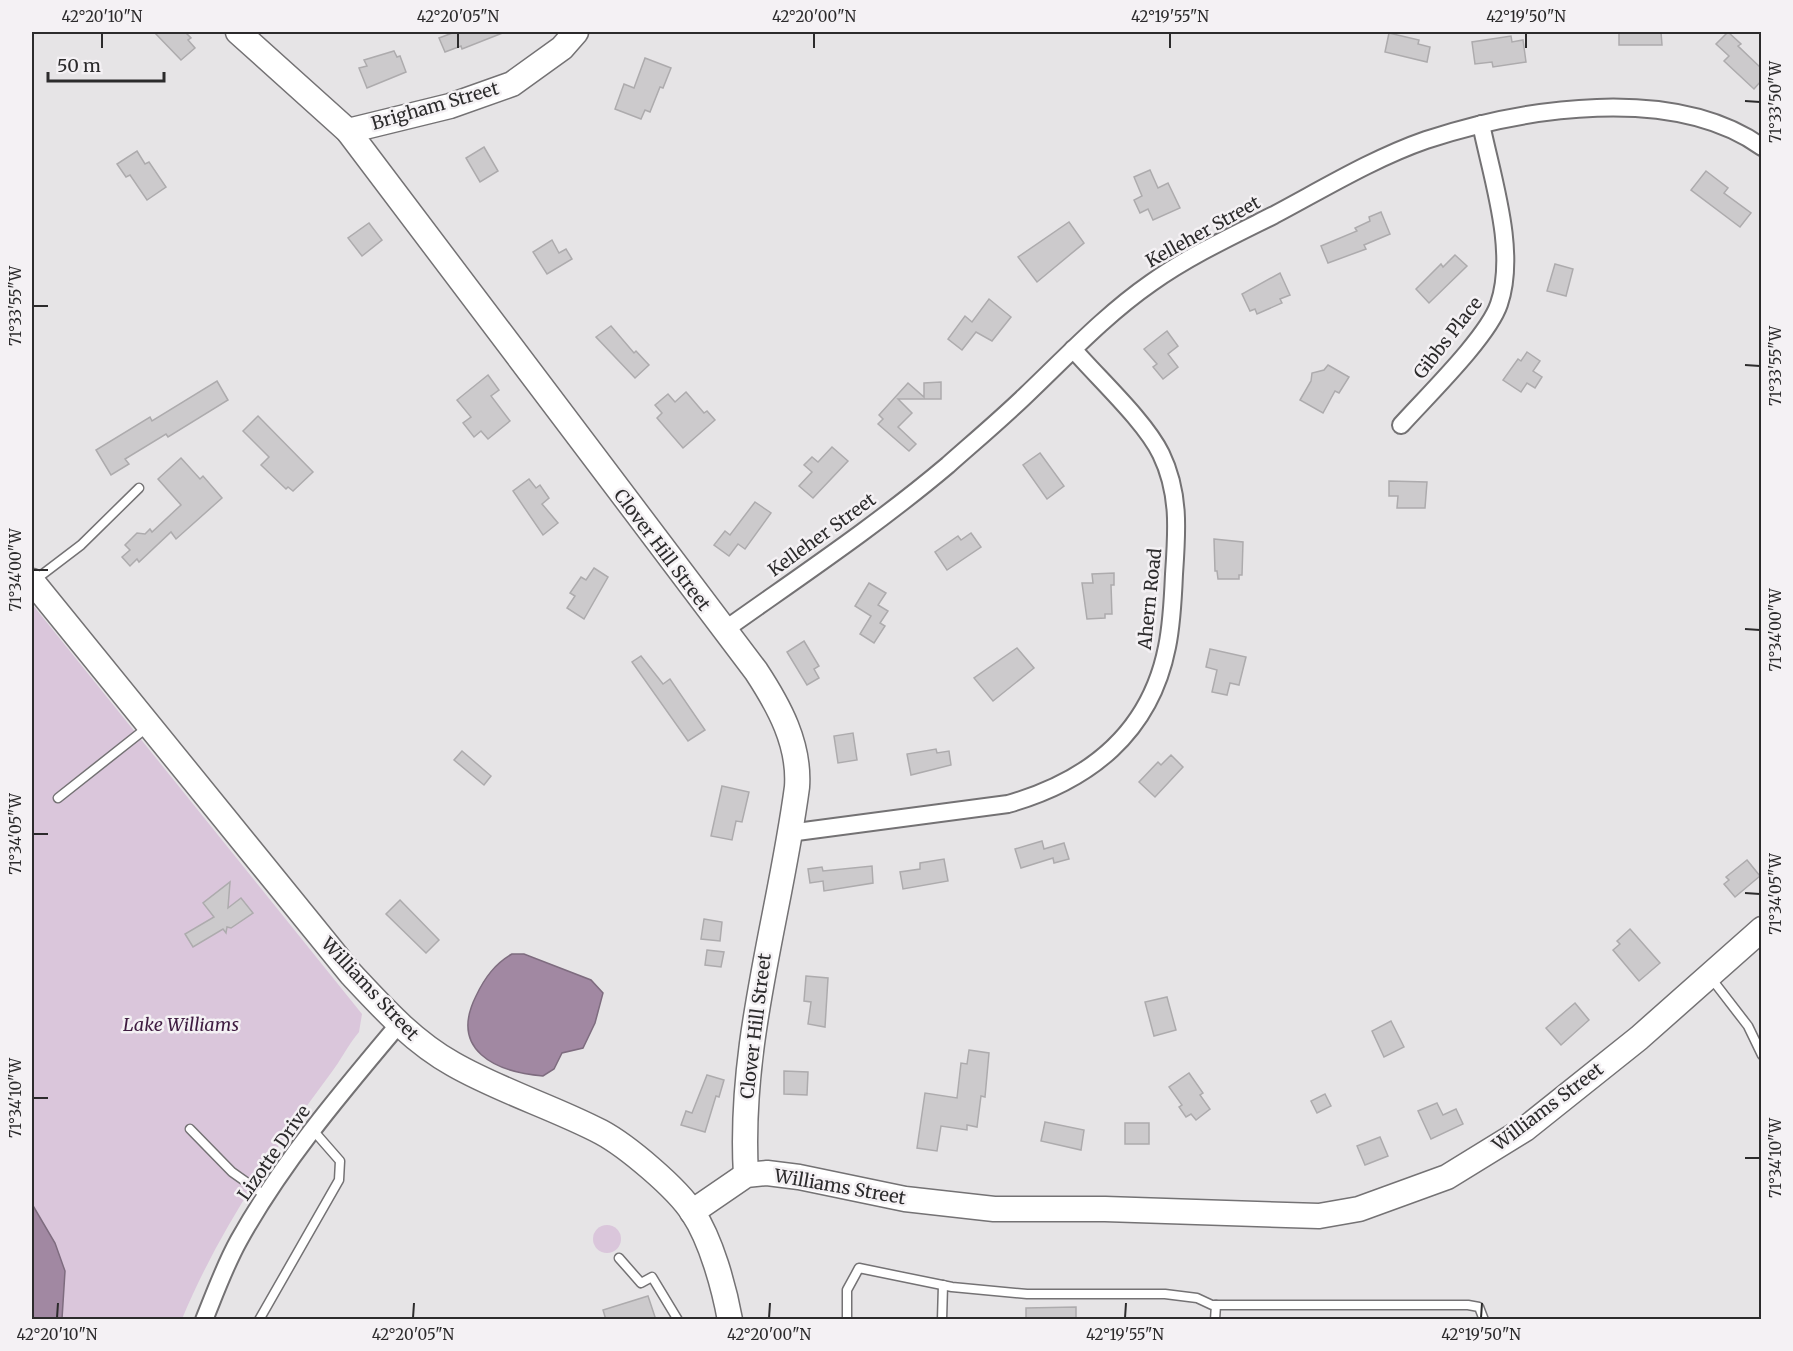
<svg xmlns="http://www.w3.org/2000/svg" width="1793" height="1351" font-family="Merriweather,serif">
  <style>
    .green { fill: #dac6db }
    .water { fill: #a188a2; stroke: #7e6c7f; stroke-width: 1.5 }
    .building { fill: #cccacc; stroke: #adabad; stroke-width: 1.5 }
    .lines { fill: none; stroke-linecap: round; stroke-linejoin: round }
    .lane-casing { stroke: #747274; stroke-width: 11 }
    .street-casing { stroke: #747274; stroke-width: 20 }
    .secondary-casing { stroke: #747274; stroke-width: 27 }
    .lane { stroke: #fff; stroke-width: 8 }
    .street { stroke: #fff; stroke-width: 16 }
    .secondary { stroke: #fff; stroke-width: 24 }
    .ticks { fill: none; stroke: #2c2b2c; stroke-width: 2 }
    .labels { text-anchor: middle; stroke-width: 5; stroke-linejoin: round; paint-order: stroke }
    .street-label { font-size: 18px; fill: #2c2b2c; stroke: #f4f1f4 }
    .park-label { font-size: 18px; font-style: italic; fill: #3f1c41; stroke: #f4f1f4 }
    .neatline { fill: none; stroke: #2c2b2c; stroke-width: 2 }
    .ticks-label { font-size: 15px; text-anchor: middle; fill: #2c2b2c }
  </style>
  <rect width="100%" height="100%" fill="#e6e4e6"/>
  <g class="green">
    <path d="M32,604L362,1014L359,1032C348,1045 341,1060 331,1073C273,1151 219,1230 182,1319H32Z"/>
    <circle cx="607" cy="1239" r="14"/>
  </g>
  <g class="water">
    <path d="M512,954H524L591,980L603,993L595,1023L583,1048L562,1053L554,1069L543,1076C495,1072 449,1050 476,996C485,977 495,964 512,954Z"/>
    <path d="M32,1204L55,1243L65,1271L62,1319H32Z"/>
  </g>
  <g class="building">
    <path d="M154,32H185L191,38L188,40L195,48L181,60Z"/>
    <path d="M455,32H505L462,49L461,46L445,52L439,38Z"/>
    <path d="M1619,32H1661L1662,45H1619Z"/>
    <path d="M1728,32L1741,44L1738,46L1761,68V81L1754,89L1724,61L1729,56L1716,44Z"/>
    <path d="M1389,33L1419,40L1418,44L1430,47L1427,62L1385,52Z"/>
    <path d="M1511,36L1512,42L1523,40L1526,62L1493,67L1492,62L1475,64L1472,42Z"/>
    <path d="M394,51L397,57L400,56L406,72L367,88L359,68L367,66L364,60Z"/>
    <path d="M645,58L671,68L663,88L660,87L650,112L645,110L641,119L615,109L624,84L634,88Z"/>
    <path d="M484,147L498,171L480,182L466,158Z"/>
    <path d="M137,151L145,164L149,162L166,187L147,200L130,175L126,177L117,164Z"/>
    <path d="M1150,170L1158,188L1168,183L1180,208L1153,220L1148,209L1140,213L1134,200L1142,196L1134,177Z"/>
    <path d="M1706,171L1728,188L1724,193L1751,213L1740,227L1691,190Z"/>
    <path d="M1381,212L1390,234L1364,245L1366,249L1328,263L1321,246L1357,231L1355,228L1370,221L1369,217Z"/>
    <path d="M1069,222L1084,243L1037,282L1018,257Z"/>
    <path d="M369,223L382,240L362,256L348,238Z"/>
    <path d="M552,240L559,253L566,249L572,259L547,274L533,252Z"/>
    <path d="M1455,255L1467,266L1429,303L1416,289L1441,264L1443,267Z"/>
    <path d="M1555,264L1573,269L1566,296L1547,291Z"/>
    <path d="M1280,273L1290,295L1280,299L1282,303L1257,314L1255,309L1250,311L1242,294Z"/>
    <path d="M989,299L1011,317L992,341L976,332L962,350L948,339L965,316L972,322Z"/>
    <path d="M611,326L634,353L636,351L649,365L635,378L596,337Z"/>
    <path d="M1167,331L1178,346L1168,354L1178,367L1163,379L1153,367L1157,364L1144,349Z"/>
    <path d="M1527,352L1540,361L1533,371L1542,377L1535,388L1527,383L1521,392L1503,380L1518,359L1521,361Z"/>
    <path d="M1328,365L1349,377L1339,393L1335,391L1323,413L1300,400L1311,381L1312,373L1324,370Z"/>
    <path d="M488,375L499,390L491,396L510,421L488,439L481,431L474,437L463,423L471,417L457,400Z"/>
    <path d="M217,381L228,400L168,437L166,434L125,459L129,464L111,475L96,450L150,417L152,421Z"/>
    <path d="M941,382V399H898L912,413L898,427L916,444L909,451L878,424L883,419L879,415L908,383L924,397V383Z"/>
    <path d="M686,392L704,413L707,411L715,420L683,448L657,418L662,413L655,405L668,394L675,402Z"/>
    <path d="M258,416L313,472L293,491L288,487L286,489L261,465L269,457L243,431Z"/>
    <path d="M832,447L848,461L813,498L799,486L812,472L804,465L812,457L818,462Z"/>
    <path d="M1040,453L1064,486L1047,499L1023,465Z"/>
    <path d="M181,458L200,479L203,476L222,498L176,539L171,532L139,562L137,559L130,566L122,557L130,550L125,545L137,533L145,534L150,529L152,532L181,505L158,479Z"/>
    <path d="M529,479L536,488L540,485L549,498L542,504L558,523L543,535L513,491Z"/>
    <path d="M1389,481L1427,482L1425,508H1397L1398,496H1389Z"/>
    <path d="M755,502L771,513L745,549L738,544L729,556L714,545L725,531L730,535Z"/>
    <path d="M971,533L981,547L947,570L935,552L958,536L961,540Z"/>
    <path d="M1214,539L1243,542L1242,575H1239V579H1218L1217,571H1215Z"/>
    <path d="M594,568L608,577L584,619L567,608L575,596L570,593L581,577L586,580Z"/>
    <path d="M1114,573V585H1111L1112,614H1105V618L1087,619L1082,583H1093L1092,574Z"/>
    <path d="M869,583L886,593L878,605L888,611L880,623L885,626L874,643L860,634L871,616L855,606Z"/>
    <path d="M804,641L819,666L814,669L819,678L807,685L787,652Z"/>
    <path d="M1017,648L1034,668L993,701L974,678Z"/>
    <path d="M1210,649L1246,657L1239,685L1230,683L1227,695L1212,692L1217,670L1206,667Z"/>
    <path d="M641,656L663,684L670,679L705,730L688,741L632,662Z"/>
    <path d="M853,733L857,760L838,763L834,736Z"/>
    <path d="M936,749L937,753L949,751L951,765L911,775L907,754Z"/>
    <path d="M462,751L491,776L484,785L454,760Z"/>
    <path d="M1171,755L1183,767L1155,797L1139,782L1158,762L1161,765Z"/>
    <path d="M722,786L749,792L742,822L736,821L732,840L711,836Z"/>
    <path d="M1042,841L1044,849L1064,843L1069,859L1054,863L1053,858L1021,868L1015,849Z"/>
    <path d="M944,859L948,881L903,889L900,872L920,869V863Z"/>
    <path d="M1747,860L1760,876L1735,897L1724,884L1729,880L1726,877Z"/>
    <path d="M872,866L873,883L824,891L823,881L810,883L808,869L822,867L823,871Z"/>
    <path d="M230,882L228,908L241,898L253,913L231,928L227,927L226,933L223,929L193,947L185,934L214,917L203,903Z"/>
    <path d="M400,900L439,940L426,953L386,914Z"/>
    <path d="M704,919L722,922L720,941L701,939Z"/>
    <path d="M1630,929L1660,963L1639,981L1613,950L1620,944L1617,941Z"/>
    <path d="M707,950L724,952L721,967L705,965Z"/>
    <path d="M806,976L828,978L825,1027L808,1024L811,1002L804,1001Z"/>
    <path d="M1167,997L1176,1030L1154,1036L1145,1002Z"/>
    <path d="M1575,1003L1589,1020L1561,1045L1546,1028Z"/>
    <path d="M1391,1021L1404,1047L1384,1057L1372,1031Z"/>
    <path d="M969,1050L989,1053L985,1097L981,1096L977,1127L967,1125V1130L941,1126L937,1151L917,1148L925,1093L957,1098L961,1063L967,1064Z"/>
    <path d="M784,1071L808,1072L807,1095L784,1094Z"/>
    <path d="M1189,1073L1203,1093L1200,1095L1210,1109L1196,1120L1191,1114L1186,1117L1179,1107L1182,1105L1169,1087Z"/>
    <path d="M707,1075L724,1080L719,1097L716,1096L705,1132L681,1125L686,1111L692,1113Z"/>
    <path d="M1325,1094L1331,1106L1317,1113L1311,1101Z"/>
    <path d="M1437,1103L1443,1115L1456,1109L1463,1124L1431,1139L1418,1111Z"/>
    <path d="M1045,1122L1084,1130L1081,1150L1041,1141Z"/>
    <rect x="1125" y="1123" width="24" height="21"/>
    <path d="M1380,1137L1388,1156L1365,1165L1357,1146Z"/>
    <path d="M648,1296L656,1320H606L603,1310Z"/>
    <path d="M1076,1307V1320H1026V1308Z"/>
  </g>
  <g class="lines">
    <defs>
      <g id="lane">
        <path d="M35,580L81,545L139,488"/>
        <path d="M58,798L149,726"/>
        <path d="M1711,978L1748,1026L1762,1055"/>
        <path d="M190,1129L232,1172L266,1196"/>
        <path d="M619,1258L641,1283L652,1277L678,1320"/>
        <path d="M259,1320L339,1180L340,1161L312,1129"/>
        <path d="M847,1320V1290L859,1268L952,1287L1027,1294H1165L1197,1298L1212,1305H1468L1479,1307L1484,1320"/>
        <path d="M942,1320L943,1285"/>
        <path d="M1215,1320L1216,1305"/>
      </g>
      <g id="street">
        <path d="M1401,425C1426,397 1488,337 1499,304C1517,251 1492,178 1481,124"/>
        <path d="M723,631C799,577 877,525 948,465C974,442 1000,420 1025,396C1066,357 1105,315 1151,283C1189,256 1232,236 1274,215C1323,189 1374,158 1426,140C1523,108 1673,84 1762,147"/>
        <path d="M789,833L1008,804C1089,781 1150,733 1167,647C1172,623 1173,598 1174,574C1177,531 1180,493 1161,454C1145,421 1098,378 1073,349"/>
        <path d="M204,1320C215,1293 225,1265 239,1240C283,1161 341,1093 399,1024"/>
      </g>
      <g id="secondary">
        <path d="M238,32L348,131L756,671C779,706 800,744 797,787C780,916 738,1043 746,1175"/>
        <path d="M348,131L450,106L512,84L562,48L576,32"/>
        <path d="M32,581L351,974C382,1007 412,1041 453,1064C500,1091 553,1107 601,1132C627,1146 677,1188 693,1213C711,1240 724,1287 730,1320"/>
        <path d="M692,1212L746,1175L767,1173L799,1177L905,1199L994,1209H1105L1319,1216L1359,1209L1447,1177L1525,1129L1639,1038L1762,929"/>
      </g>
    </defs>
    <use href="#lane" class="lane-casing"/>
    <use href="#street" class="street-casing"/>
    <use href="#secondary" class="secondary-casing"/>
    <use href="#lane" class="lane"/>
    <use href="#street" class="street"/>
    <use href="#secondary" class="secondary"/>
  </g>
  <path class="ticks" d="M102,48V33M458,48V33M814,48V33M1170,48V33M1526,48V33M1745,101L1760,102M33,306H48M1745,365L1760,366M33,570H48M1745,629L1760,630M33,834H48M1745,893L1760,894M33,1098H48M1745,1158H1760M57,1318L58,1303M413,1318L414,1303M769,1318L770,1303M1125,1318L1126,1303M1481,1318L1482,1303"/>
  <g class="labels">
    <g class="street-label">
      <text transform="translate(435 106) rotate(-16)" y="6">Brigham Street</text>
      <text transform="translate(1203 232) rotate(-29)" y="6">Kelleher Street</text>
      <text transform="translate(1448 338) rotate(-52)" y="6">Gibbs Place</text>
      <text transform="translate(822 535) rotate(-36)" y="6">Kelleher Street</text>
      <text transform="translate(662 550) rotate(53)" y="6">Clover Hill Street</text>
      <text transform="translate(1150 599) rotate(-84)" y="6">Ahern Road</text>
      <text transform="translate(370 989) rotate(47)" y="6">Williams Street</text>
      <text transform="translate(756 1026) rotate(-83)" y="6">Clover Hill Street</text>
      <text transform="translate(1548 1107) rotate(-37)" y="6">Williams Street</text>
      <text transform="translate(274 1153) rotate(-55)" y="6">Lizotte Drive</text>
      <text transform="translate(840 1187) rotate(10)" y="6">Williams Street</text>
    </g>
    <g class="park-label">
      <text x="181" y="1031">Lake Williams</text>
    </g>
  </g>
  <rect width="1793" height="1351" fill="none" stroke="#f4f1f4" stroke-width="66"/>
  <path d="M48 72v9h116v-9" fill="none" stroke="#2c2b2c" stroke-width="3"/>
  <text x="57" y="72" font-size="18" fill="#2c2b2c" stroke="#f4f1f4" stroke-width="4.5" paint-order="stroke">50 m</text>
  <rect x="33" y="33" width="1727" height="1285" class="neatline"/>
  <g class="ticks-label">
    <text x="102" y="22">42°20'10"N</text>
    <text x="458" y="22">42°20'05"N</text>
    <text x="814" y="22">42°20'00"N</text>
    <text x="1170" y="22">42°19'55"N</text>
    <text x="1526" y="22">42°19'50"N</text>
    <text transform="translate(1776 102) rotate(-90)" y="5">71°33'50"W</text>
    <text transform="translate(16 306) rotate(-90)" y="5">71°33'55"W</text>
    <text transform="translate(1776 366) rotate(-90)" y="5">71°33'55"W</text>
    <text transform="translate(16 570) rotate(-90)" y="5">71°34'00"W</text>
    <text transform="translate(1776 630) rotate(-90)" y="5">71°34'00"W</text>
    <text transform="translate(16 834) rotate(-90)" y="5">71°34'05"W</text>
    <text transform="translate(1776 894) rotate(-90)" y="5">71°34'05"W</text>
    <text transform="translate(16 1098) rotate(-90)" y="5">71°34'10"W</text>
    <text transform="translate(1776 1158) rotate(-90)" y="5">71°34'10"W</text>
    <text x="57" y="1340">42°20'10"N</text>
    <text x="413" y="1340">42°20'05"N</text>
    <text x="769" y="1340">42°20'00"N</text>
    <text x="1125" y="1340">42°19'55"N</text>
    <text x="1481" y="1340">42°19'50"N</text>
  </g>
</svg>
